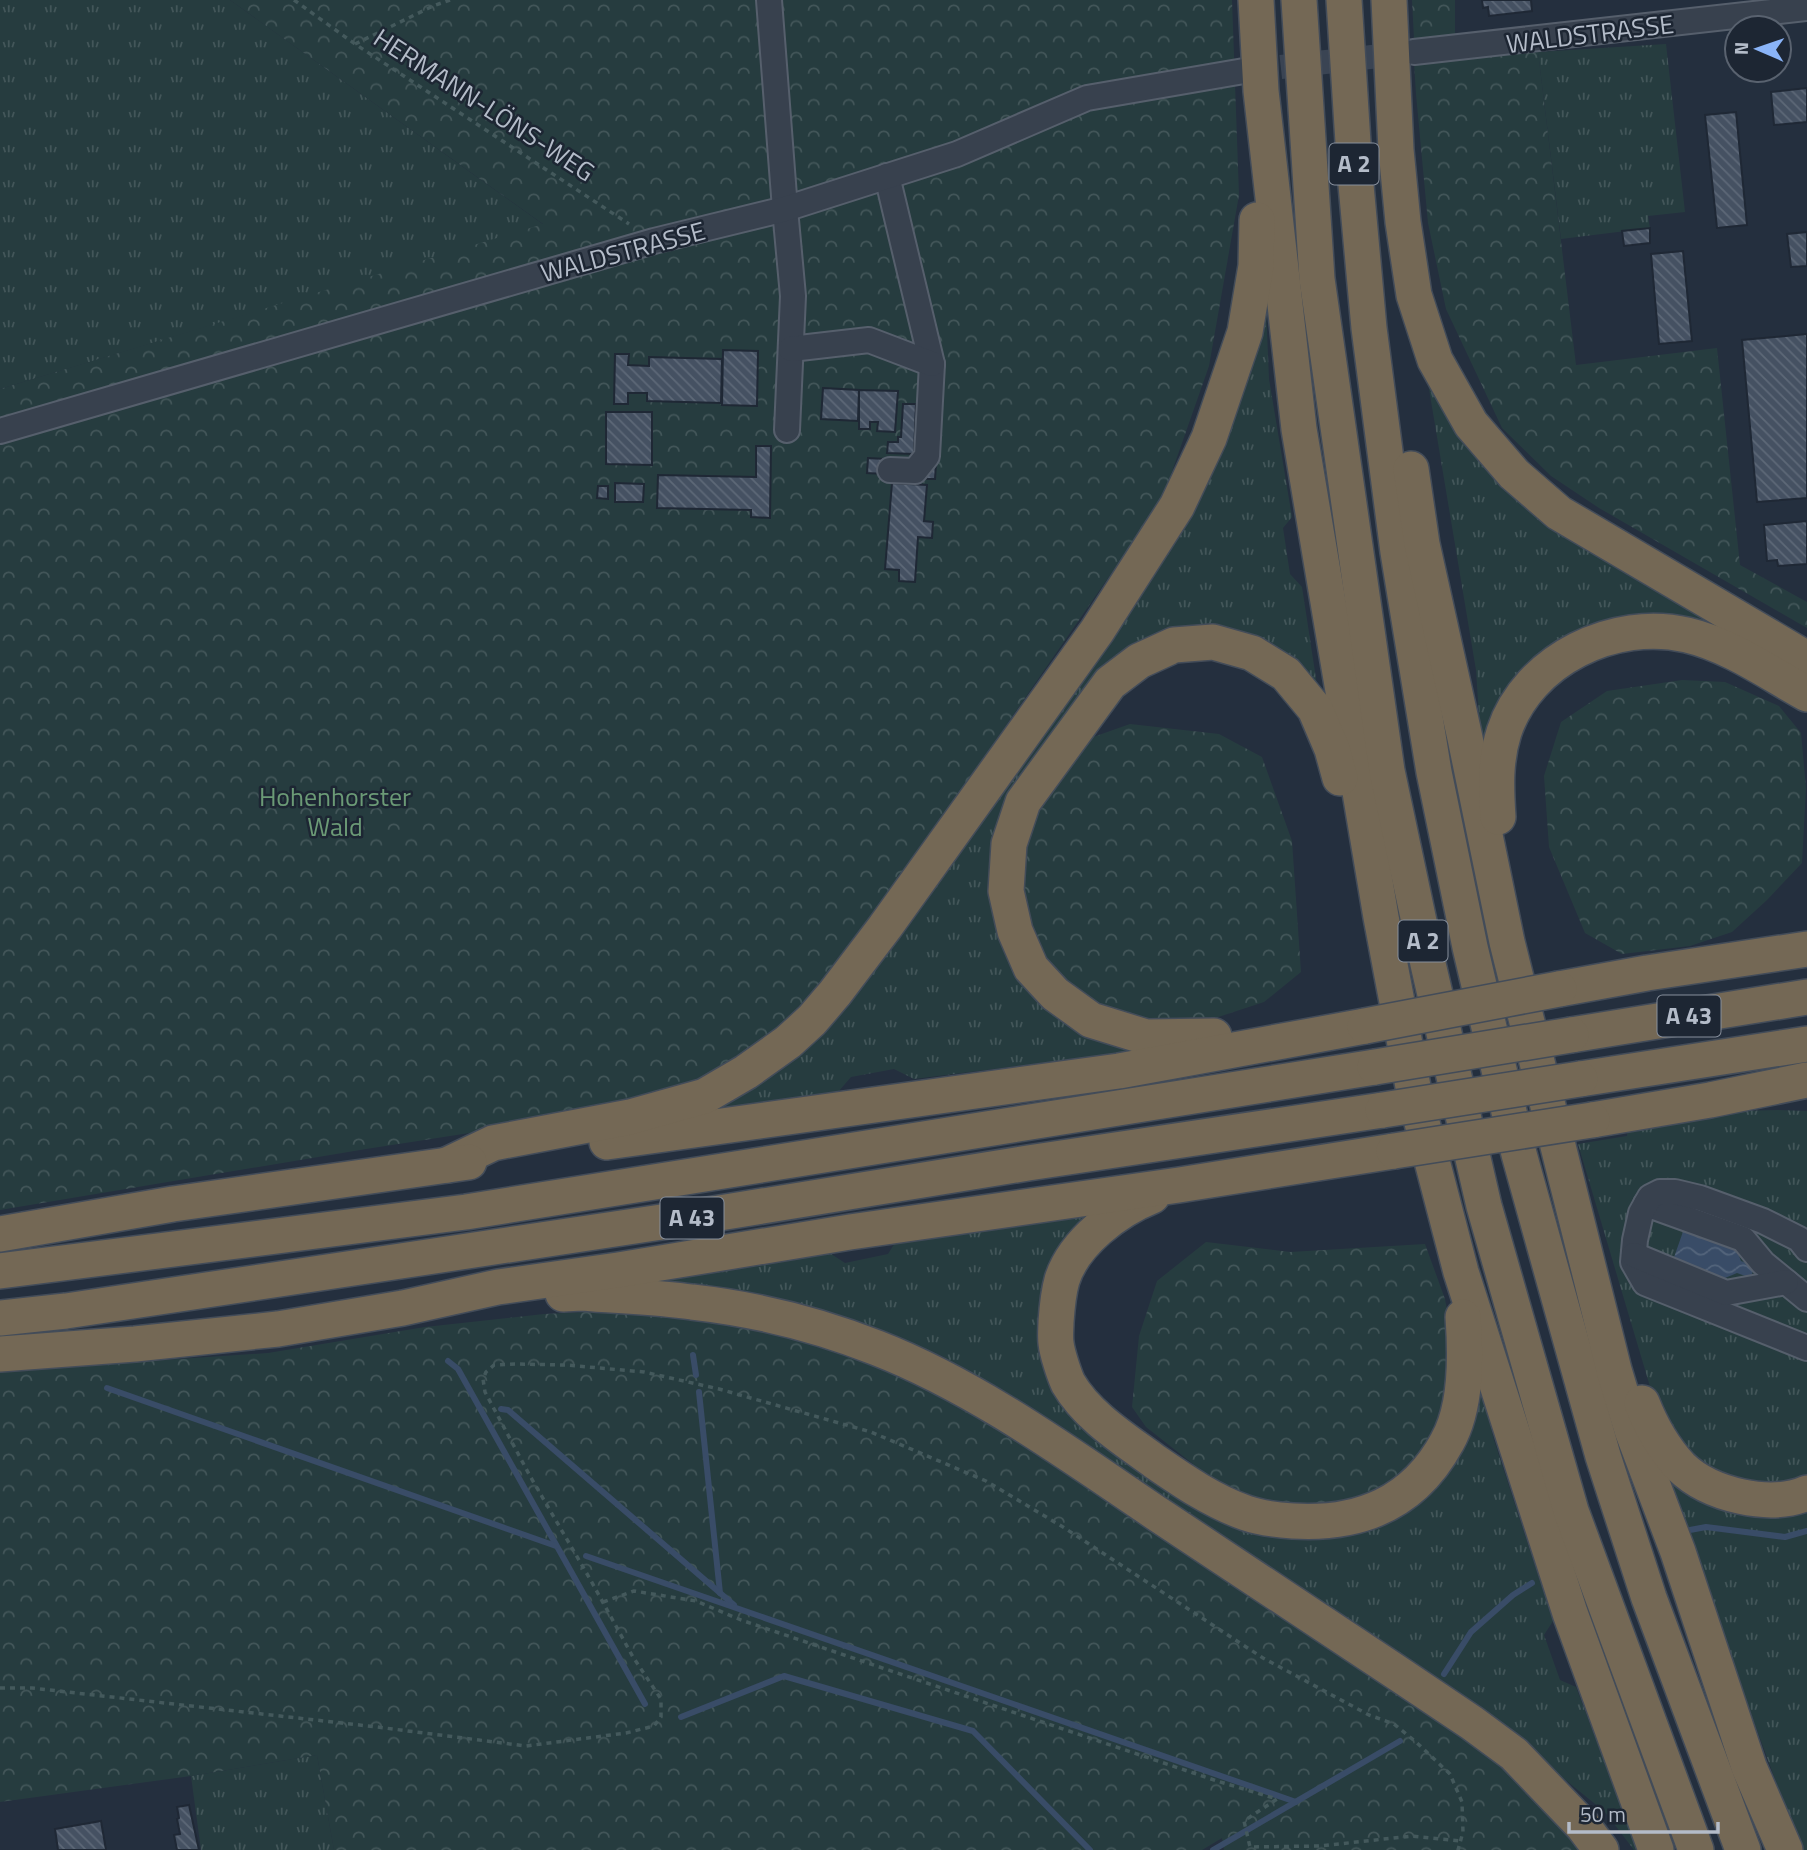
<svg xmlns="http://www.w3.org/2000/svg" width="1807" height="1850" font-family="'Titillium Web',sans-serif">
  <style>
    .grass { fill: url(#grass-tufts) }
    .forest { fill: url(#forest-crowns) }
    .water { fill: url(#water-waves) }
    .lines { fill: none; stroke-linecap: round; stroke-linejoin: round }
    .stream { stroke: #394c67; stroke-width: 6 }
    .building { fill: url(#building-back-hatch); stroke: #1f2835; stroke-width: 2 }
    .minor-tunnel { stroke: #3a4453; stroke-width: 24; stroke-dasharray: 24 12; stroke-linecap: butt }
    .minor-casing { stroke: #565f6c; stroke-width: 28 }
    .highway-casing { stroke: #434c59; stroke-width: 38 }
    .path { stroke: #44595c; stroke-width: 3.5; stroke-dasharray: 5 5; stroke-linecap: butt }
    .minor { stroke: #38414e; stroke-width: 24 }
    .highway { stroke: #746855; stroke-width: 35 }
    .highway-bridge-casing { stroke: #434c59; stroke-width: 38; stroke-linecap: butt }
    .highway-bridge { stroke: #746855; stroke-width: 35 }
    .labels { text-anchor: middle; stroke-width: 5; stroke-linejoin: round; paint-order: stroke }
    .shield { fill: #1d2633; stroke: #878f9c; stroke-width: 2 }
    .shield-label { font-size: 24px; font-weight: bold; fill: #b4bcc9 }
    .street-label { font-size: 26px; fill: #b4bcc9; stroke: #1d2633 }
    .park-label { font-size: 26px; fill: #6b9a76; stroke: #1d2633 }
  </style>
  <defs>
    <pattern id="grass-tufts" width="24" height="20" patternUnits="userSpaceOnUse" patternTransform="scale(1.75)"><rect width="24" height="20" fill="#263c3f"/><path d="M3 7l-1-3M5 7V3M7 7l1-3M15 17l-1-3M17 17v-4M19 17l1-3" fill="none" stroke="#435659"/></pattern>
    <pattern id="forest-crowns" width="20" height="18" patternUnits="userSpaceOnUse" patternTransform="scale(1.75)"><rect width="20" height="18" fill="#263c3f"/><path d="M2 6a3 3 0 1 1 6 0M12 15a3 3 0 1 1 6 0" fill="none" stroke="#435659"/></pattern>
    <pattern id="water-waves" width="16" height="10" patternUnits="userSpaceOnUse" patternTransform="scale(1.75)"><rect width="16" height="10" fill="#394c67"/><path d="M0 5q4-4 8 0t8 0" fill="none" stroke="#53647b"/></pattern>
    <pattern id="building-back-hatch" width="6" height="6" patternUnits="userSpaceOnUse" patternTransform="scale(1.75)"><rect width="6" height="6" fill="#455162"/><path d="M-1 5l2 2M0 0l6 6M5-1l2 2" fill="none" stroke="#5d6877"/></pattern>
  </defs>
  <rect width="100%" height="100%" fill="#242f3e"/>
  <g class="grass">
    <path d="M0,0H230L544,225L0,389Z"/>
    <path d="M1666,44L1685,212L1648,216L1650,228L1561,239L1538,52Z"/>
    <path d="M1266,307L1269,379L1292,517L1283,528L1290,574L1302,587L1317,685L1163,632L1093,677L1013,795L1164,1048L914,1079L894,1069L851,1077L838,1092L647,1127L710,1104L1105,636Z"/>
    <path d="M1427,377L1468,441L1807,674L1626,621L1481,746L1476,670Z"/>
    <path d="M1777,1110L1807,1111V1484L1749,1489L1689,1456L1654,1400L1578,1144L1627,1136L1628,1128L1740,1111Z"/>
    <path d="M1104,1204L1043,1329L1163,1479L1480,1386L1494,1440L1553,1621L1544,1635L1560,1680L1576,1687L1638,1850H1634L1605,1812L1479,1710L1044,1419L942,1356L830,1315L654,1281L825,1250L845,1263L888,1254L898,1238Z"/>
    <path d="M1669,1477L1807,1503V1850H1801L1700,1575Z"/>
    <path d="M317,1755L334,1850H201L191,1776Z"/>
  </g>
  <g class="forest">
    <path d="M230,0H1232L1239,195L1209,366L1162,500L980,763L826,981L792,1018L746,1056L688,1089L617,1110L366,1149L0,1210V389L543,224Z"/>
    <path d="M1412,0H1455V36L1414,39Z"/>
    <path d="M1538,52L1576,365L1717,348L1740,565L1807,602V628L1599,508L1551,476L1502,428L1446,309L1428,223L1416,94L1414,62Z"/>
    <path d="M1682,680L1725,682L1779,706L1801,733L1806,788L1802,863L1767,900L1732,932L1690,946L1622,954L1585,933L1549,847L1544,776L1561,722L1607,691Z"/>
    <path d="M1130,724L1219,734L1262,757L1292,841L1301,972L1264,1002L1194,1025L1114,1017L1045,968L1019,912L1030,816L1079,742Z"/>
    <path d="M1206,1242L1290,1252L1425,1244L1445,1299L1453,1342L1441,1427L1420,1463L1364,1503L1264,1508L1192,1474L1193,1464L1146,1427L1132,1407L1139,1336L1157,1281Z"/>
    <path d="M627,1310L798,1331L954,1398L1510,1765L1591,1850H1224L1222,1838L1202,1850H334L317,1755L191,1776L0,1802V1371L268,1353L425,1327L544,1314Z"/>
  </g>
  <path class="water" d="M1686,1223L1733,1240L1741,1261L1754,1266L1751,1278L1737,1273L1713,1283L1671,1266Z"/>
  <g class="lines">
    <g class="stream">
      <path d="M693,1355L696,1375"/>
      <path d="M448,1361L458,1369L645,1704"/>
      <path d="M107,1388L556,1546"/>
      <path d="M699,1392L720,1593"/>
      <path d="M501,1409L508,1410L734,1605"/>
      <path d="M1690,1530L1706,1527L1785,1537L1807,1531"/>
      <path d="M586,1556L1296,1802"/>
      <path d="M1444,1674L1471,1632L1513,1595L1532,1583"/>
      <path d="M681,1717L784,1676L973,1731L1090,1850"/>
      <path d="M1213,1850L1400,1741"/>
    </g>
  </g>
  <g class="building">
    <path d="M1482,0H1531L1532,11L1489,16L1488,7L1483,8Z"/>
    <path d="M1807,88V122L1774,125L1771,92Z"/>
    <path d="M1736,112L1747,225L1717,228L1705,115Z"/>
    <path d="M1650,228V243L1624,246L1622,231Z"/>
    <path d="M1807,232V266L1791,267L1787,234Z"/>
    <path d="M1683,251L1692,341L1659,344L1651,254Z"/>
    <path d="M1807,334V498L1757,502L1742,340Z"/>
    <path d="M723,350L758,351L757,406L722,405Z"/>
    <path d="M615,354H629L628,365L649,366V357L722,359L721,403L647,401V393H628V404H614Z"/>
    <path d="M823,388L859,390L858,421L821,419Z"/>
    <path d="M859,390L898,391L895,432L877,431L878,422H870V429H859Z"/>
    <path d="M903,404H916L914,454L887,453L888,442H898V437H901Z"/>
    <path d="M606,412H652V465L606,464Z"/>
    <path d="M756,446H771L770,518L751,517V510L657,508L658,475L756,477Z"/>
    <path d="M868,458L885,459L884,474L867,473Z"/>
    <path d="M926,464H936L935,479H925Z"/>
    <path d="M615,483L644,484L643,502H615Z"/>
    <path d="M892,483L927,485L924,521L933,522L932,538L918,537L915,582L899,581V570L885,569Z"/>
    <path d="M598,486H608V499L597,498Z"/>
    <path d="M1807,521V564L1778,566L1777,560L1767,561L1764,525Z"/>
    <path d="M189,1805L199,1850H177L174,1835L180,1834L177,1819L179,1818L177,1807Z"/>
    <path d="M101,1821L106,1850H58L55,1829Z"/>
  </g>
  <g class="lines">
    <path class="minor-tunnel" d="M1245,71L1407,53"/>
    <defs>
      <g id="minor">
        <path d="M769,0L785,209L793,296L787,430"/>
        <path d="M1414,52L1807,8"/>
        <path d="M887,176L932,364L927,456L915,471L890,470"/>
        <path d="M791,349L869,340L932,364"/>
        <path d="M0,431L654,241L785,209L957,154L1087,98L1244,71"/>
        <path d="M1646,1204L1743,1239L1763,1263L1807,1299"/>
        <path d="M1807,1249L1799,1239L1763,1221L1700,1198L1675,1192H1660L1650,1197L1641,1213L1635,1240L1633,1262L1645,1283L1807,1348"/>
        <path d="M1634,1255L1726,1293L1786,1282"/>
      </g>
      <g id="highway">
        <path d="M1256,0L1261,91L1299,429L1381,917L1414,1092L1461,1272L1570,1613L1656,1850"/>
        <path d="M1299,0L1317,279L1387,771L1428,964L1484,1206L1571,1511L1696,1850"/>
        <path d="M1344,0L1355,174L1369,328L1398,552L1434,772L1470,947L1519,1154L1603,1456L1649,1598L1743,1850"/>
        <path d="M1389,0L1396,150L1403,222L1414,295L1435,360L1471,424L1514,474L1559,513L1807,659"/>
        <path d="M1411,469L1422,544L1465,738L1507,942L1614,1370L1632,1430L1678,1552L1749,1767L1785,1850"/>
        <path d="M1498,817C1496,787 1495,760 1504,732C1528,659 1615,618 1687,635C1730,645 1769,673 1807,694"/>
        <path d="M1559,989L1647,973L1807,949"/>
        <path d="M1571,1035L1807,997"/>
        <path d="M1214,1036L1146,1037L1091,1020L1055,994L1031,968L1015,931L1006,891L1009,844L1023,802L1110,683L1139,661L1174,645L1213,642L1252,653L1286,674L1315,709L1332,749L1340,778"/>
        <path d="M1580,1079L1807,1044"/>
        <path d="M1592,1120L1710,1100L1807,1080"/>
        <path d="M607,1142L1119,1071L1365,1026"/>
        <path d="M447,1165L493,1143L630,1117L705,1096L746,1072L788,1042L812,1020L835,993L885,927L1097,631L1177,506L1209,438L1245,332L1256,266L1257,220"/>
        <path d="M1152,1196C1117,1210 1074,1242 1062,1280C1058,1294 1057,1307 1056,1322C1056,1328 1055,1336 1056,1343C1057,1353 1064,1374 1068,1383C1087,1416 1124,1439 1154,1461C1183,1481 1212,1501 1246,1513C1260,1518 1278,1520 1293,1521C1360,1525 1414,1503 1447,1442C1467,1407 1466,1356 1463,1317"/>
        <path d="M0,1234L173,1204L469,1162"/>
        <path d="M0,1271L466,1212L1375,1067"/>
        <path d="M563,1294L582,1293C618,1296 656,1297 692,1302C755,1309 819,1325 877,1348C977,1387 1070,1455 1159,1515C1263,1584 1368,1653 1472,1723L1514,1754L1583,1826L1601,1850"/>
        <path d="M0,1318L66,1311L695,1217L1028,1163L1383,1110"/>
        <path d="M0,1354L135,1344L278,1329L403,1308L498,1287L618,1270L850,1232L1179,1185L1394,1151"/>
        <path d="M1642,1403C1651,1426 1664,1449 1681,1467C1710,1495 1770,1509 1807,1493"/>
      </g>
    </defs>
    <use href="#minor" class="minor-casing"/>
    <use href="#highway" class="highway-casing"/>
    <g class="path">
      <path d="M294,0L355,44L629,224"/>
      <path d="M355,44L433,6L450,0"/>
      <path d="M603,1602L634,1591L696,1601L741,1620L912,1678L1217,1781L1277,1799L1244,1821L1250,1847L1320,1846L1412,1836L1461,1841"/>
      <path d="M0,1688H32L377,1727L526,1746L626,1733L654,1726L661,1717V1699L633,1657L590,1579L530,1476L485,1392L483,1379L486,1372L494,1365L515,1364L566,1365L644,1372L719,1389L871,1432L986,1481L1063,1527L1263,1658L1369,1715L1394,1724L1416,1742L1450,1774L1462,1802L1463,1832L1458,1850"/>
    </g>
    <use href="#minor" class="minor"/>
    <use href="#highway" class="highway"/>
    <defs>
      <g id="highway-bridge">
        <path d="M1365,1026L1559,989"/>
        <path d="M1375,1067L1571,1035"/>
        <path d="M1383,1110L1580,1079"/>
        <path d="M1394,1151L1592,1120"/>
      </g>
    </defs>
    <use href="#highway-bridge" class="highway-bridge-casing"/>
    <use href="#highway-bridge" class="highway-bridge"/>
  </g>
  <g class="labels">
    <g class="shield">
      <rect x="1329.5" y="143.5" width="49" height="41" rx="5"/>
      <rect x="1398.5" y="920.5" width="49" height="41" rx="5"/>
      <rect x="1657.5" y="995.5" width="63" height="41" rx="5"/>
      <rect x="660.5" y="1197.5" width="63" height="41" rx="5"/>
    </g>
    <g class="shield-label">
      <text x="1354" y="172">A 2</text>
      <text x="1423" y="949">A 2</text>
      <text x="1689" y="1024">A 43</text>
      <text x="692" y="1226">A 43</text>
    </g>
    <g class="street-label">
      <text transform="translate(1590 34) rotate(-7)" y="9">WALDSTRASSE</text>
      <text transform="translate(484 105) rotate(33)" y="9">HERMANN-LÖNS-WEG</text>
      <text transform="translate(623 252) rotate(-15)" y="9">WALDSTRASSE</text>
    </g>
    <g class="park-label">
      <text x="335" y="806">Hohenhorster<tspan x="335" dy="30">Wald</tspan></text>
    </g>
  </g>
  <g transform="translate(1758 49) rotate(272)"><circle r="33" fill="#1d2633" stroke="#59626f" stroke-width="2"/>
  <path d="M0-5L12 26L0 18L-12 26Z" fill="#8ab4f8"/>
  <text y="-10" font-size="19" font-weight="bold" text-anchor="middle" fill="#b4bcc9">N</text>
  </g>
  <path d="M1569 1822v10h149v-10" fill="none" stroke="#b4bcc9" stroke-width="3.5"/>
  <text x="1580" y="1822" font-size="21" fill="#b4bcc9" stroke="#1d2633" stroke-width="5" paint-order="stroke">50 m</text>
</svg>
